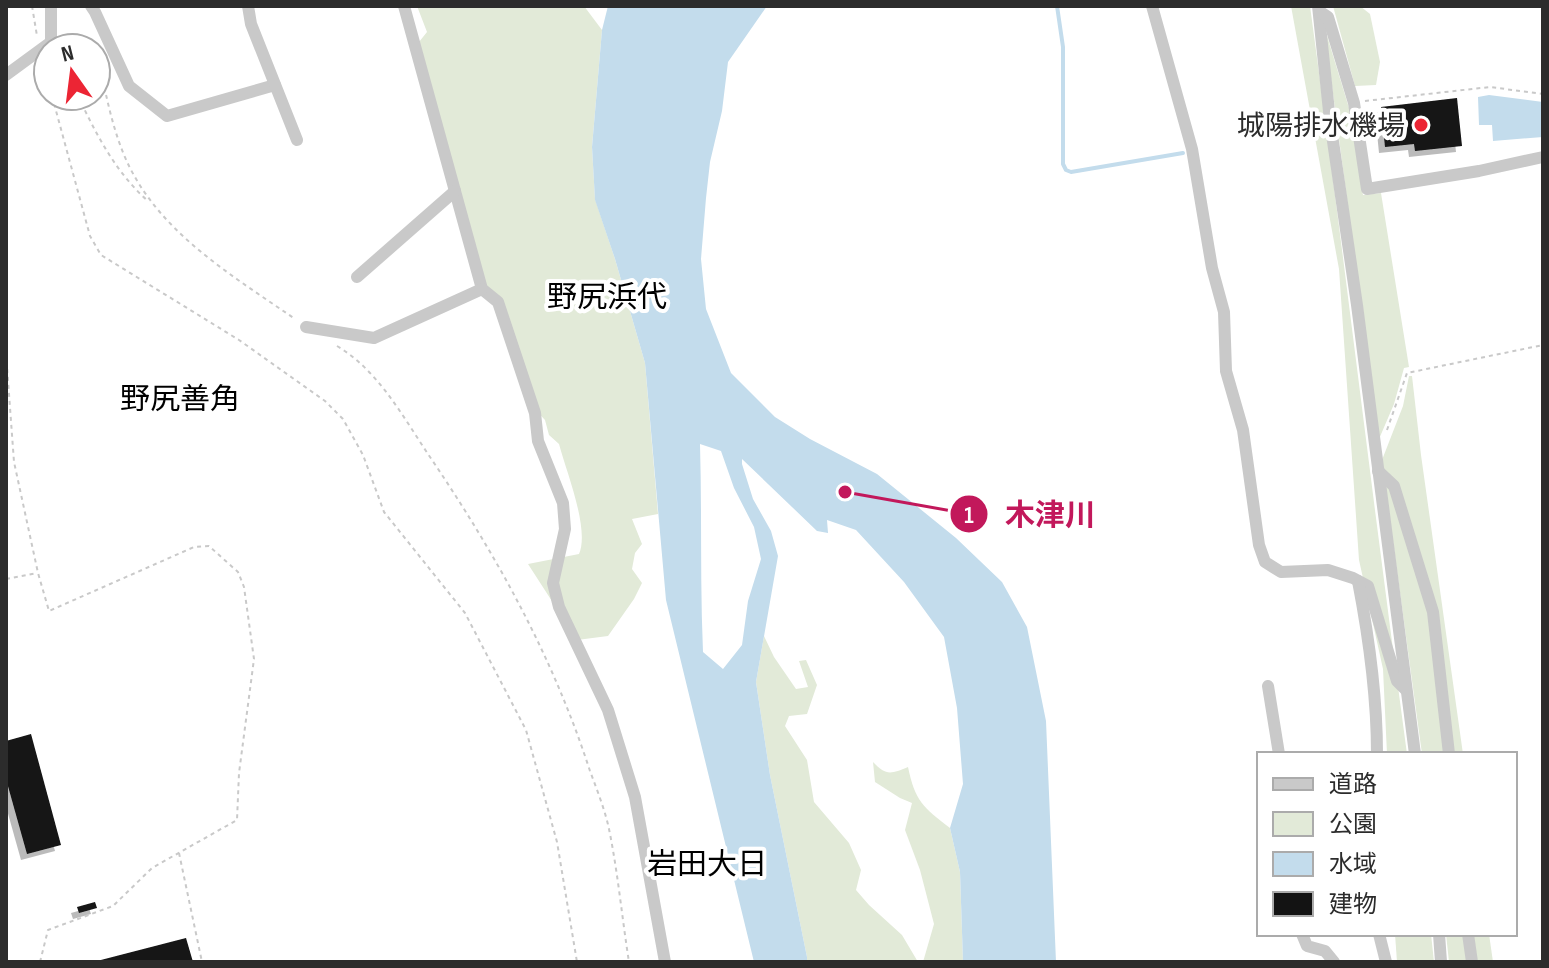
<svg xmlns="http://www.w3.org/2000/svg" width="1549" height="968" font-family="'Sofia Sans Condensed','Noto Sans JP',sans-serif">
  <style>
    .green { fill: #e2ead8 }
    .water { fill: #c3dcec; fill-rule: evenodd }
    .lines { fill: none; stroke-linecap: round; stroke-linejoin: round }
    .stream { stroke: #c3dcec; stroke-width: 4 }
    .building { fill: #131313; filter: url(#shadow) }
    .path { stroke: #c9c9c9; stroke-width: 2; stroke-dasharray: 4 4; stroke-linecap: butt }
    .minor { stroke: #c9c9c9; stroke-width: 12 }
    .poi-dot { fill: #ec2534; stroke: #fff; stroke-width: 3 }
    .labels { text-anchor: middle; stroke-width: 8; stroke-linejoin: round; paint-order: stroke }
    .poi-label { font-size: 28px; fill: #2c2c2c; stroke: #fff; text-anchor: end }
    .neighbourhood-label { font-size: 30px; fill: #000; stroke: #fff }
    .leader { fill: none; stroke: #c2185b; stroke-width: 3 }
    .callout-dot { fill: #c2185b; stroke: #fff; stroke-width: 3 }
    .mark-label { font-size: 24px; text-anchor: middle; font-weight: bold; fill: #fff }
    .callout-label { font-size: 30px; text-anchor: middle; font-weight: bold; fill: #c2185b; stroke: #fff; stroke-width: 8; stroke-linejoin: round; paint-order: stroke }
  </style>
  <defs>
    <filter id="shadow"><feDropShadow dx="-6" dy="6" stdDeviation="0" flood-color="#0004"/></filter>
  </defs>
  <rect width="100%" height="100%" fill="#fff"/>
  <g class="green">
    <path d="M417,6H584L602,30L592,147L595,199L615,259L645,363L658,514L632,519L642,544L635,553L632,569L642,583L634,599L608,636L577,640L528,564L579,554C590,529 566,471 559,444L549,435L545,420L529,403L507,318L487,293L419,42L427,32Z"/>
    <path d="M1291,6H1310C1344,255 1373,505 1407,754H1387L1383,669L1359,560L1339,269Z"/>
    <path d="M1333,6H1360L1370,14L1380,62L1376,85L1355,86Z"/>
    <path d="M1324,26L1349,108L1363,195L1381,193L1409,367L1404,368L1394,404L1379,439Z"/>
    <path d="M1409,376H1412L1421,455L1463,754H1422L1382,460L1403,406Z"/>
    <path d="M764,636L774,657L796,689L808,687L799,661L806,660L817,685L807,714L789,716L785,726L807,760L814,802L849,843L861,870L856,890L869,905L902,935L918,962H807V957L770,775L756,682Z"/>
    <path d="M873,762C886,776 891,774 908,767C915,801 923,807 950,828L960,872L963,962H923L934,924L920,870L905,830L912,803L900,798L875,782Z"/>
    <path d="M1395,934H1431L1434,962H1397Z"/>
    <path d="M1446,934H1489L1493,962H1449Z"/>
  </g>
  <g class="water">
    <path d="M608,6H767L728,62L722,111L710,162L706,198L701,259L706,309L731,373L775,417L810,439L877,474L956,538L1002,582L1027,627L1046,721L1056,962H963L960,872L950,828L963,784L957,708L944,637L904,582L856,530L827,520L828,533L817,531L742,459V464L753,499L771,531L778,556L756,682L770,775L807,957V962H754L666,600L645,363L615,259L595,200L592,147L602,30ZM700,444L721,451L734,488L754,527L761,559L748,601L742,645L723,669L703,652C700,583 702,513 700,444Z"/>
    <path d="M1489,95L1543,102V137L1493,141L1492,125H1479L1478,97Z"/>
  </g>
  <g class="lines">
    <path class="stream" d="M1057,6L1063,47V164L1066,170L1071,172L1183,153"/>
  </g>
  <g class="building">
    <path d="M1457,98L1462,146L1415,151L1414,144L1385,147L1381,107Z"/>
    <path d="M31,734L61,845L27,854L6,779V741Z"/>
    <path d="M95,902L97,908L79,913L77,907Z"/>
    <path d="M186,938L193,962H97V961Z"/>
  </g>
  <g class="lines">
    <g class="path">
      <path d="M32,6L37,36"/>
      <path d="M96,48C104,84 110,121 124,155C156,231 230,274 295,319"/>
      <path d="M43,62L48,82"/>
      <path d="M52,96L90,236L101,255L239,340L325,401L343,419L363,455L384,512L465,613L526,730L557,842L577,962"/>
      <path d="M78,96C96,134 116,173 148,201"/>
      <path d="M1365,101L1490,87L1543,94"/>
      <path d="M337,346C379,371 403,417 430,457C497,556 553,657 590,771C597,790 605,810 609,829C618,873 622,918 629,962"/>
      <path d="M6,353L14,462L38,573L49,611L194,547L209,546L238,572L244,587L254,659L239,773L237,820L152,868L113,906L48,930L40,962"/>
      <path d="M1387,430L1407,373L1543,345"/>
      <path d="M6,579L37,573"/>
      <path d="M179,853L202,962"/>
    </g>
    <g class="minor">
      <path d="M91,6L95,12L129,86L167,116L275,85"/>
      <path d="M248,6L251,24L297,140"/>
      <path d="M404,6L482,289L498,302L535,413L538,441L563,503L565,529L553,583L559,607L608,710L635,797L665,962"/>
      <path d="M1152,6L1192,149L1212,268L1224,312L1226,371L1243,430L1259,545L1265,562L1281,572L1328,570L1353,578L1368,586L1397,681L1406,690"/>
      <path d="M1318,6L1330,121L1357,305L1415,754"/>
      <path d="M1319,11L1328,17L1354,103L1367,189L1479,171L1543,157"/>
      <path d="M6,75L51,42V6"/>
      <path d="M357,277L455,191"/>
      <path d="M306,327L374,338L482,289"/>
      <path d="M1378,471L1394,486L1433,612L1449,754"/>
      <path d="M1358,581C1369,638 1377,696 1377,754"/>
      <path d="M1268,686L1279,754"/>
      <path d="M1302,934L1307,946L1325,951L1334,962"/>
      <path d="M1379,934L1386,962"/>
      <path d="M1439,934L1441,962"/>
      <path d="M1468,934L1472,962"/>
    </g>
  </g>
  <circle class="poi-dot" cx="1421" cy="125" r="8"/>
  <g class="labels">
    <g class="poi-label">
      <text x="1405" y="135">城陽排水機場</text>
    </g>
    <g class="neighbourhood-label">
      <text x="607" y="307">野尻浜代</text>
      <text x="180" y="409">野尻善角</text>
      <text x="707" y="874">岩田大日</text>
    </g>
  </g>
  <path class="leader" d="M845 492L969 514"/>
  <g class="callout-dot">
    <circle cx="845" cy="492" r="8"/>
    <circle cx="969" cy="514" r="20"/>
  </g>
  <g class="mark-label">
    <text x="969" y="523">1</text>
  </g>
  <g class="callout-label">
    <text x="1050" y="525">木津川</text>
  </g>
  <rect width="1549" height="968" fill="none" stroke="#2c2c2c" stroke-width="16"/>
  <rect x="1257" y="752" width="260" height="184" fill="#ffffff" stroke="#ababab" stroke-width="2"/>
  <rect x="1273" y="778" width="40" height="12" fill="#c9c9c9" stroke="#ababab" stroke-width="2"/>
  <text x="1329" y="792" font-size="24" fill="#2c2c2c">道路</text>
  <rect x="1273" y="812" width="40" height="24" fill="#e2ead8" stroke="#ababab" stroke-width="2"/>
  <text x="1329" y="832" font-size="24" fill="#2c2c2c">公園</text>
  <rect x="1273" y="852" width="40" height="24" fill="#c3dcec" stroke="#ababab" stroke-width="2"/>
  <text x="1329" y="872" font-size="24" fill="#2c2c2c">水域</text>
  <rect x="1273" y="892" width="40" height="24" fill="#131313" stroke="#ababab" stroke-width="2"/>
  <text x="1329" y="912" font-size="24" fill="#2c2c2c">建物</text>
  <g transform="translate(72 72) rotate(346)"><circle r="38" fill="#ffffff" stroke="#ababab" stroke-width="2"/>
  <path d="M0-6L14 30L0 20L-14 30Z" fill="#ec2534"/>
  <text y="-12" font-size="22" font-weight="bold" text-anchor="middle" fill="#2c2c2c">N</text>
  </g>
</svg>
